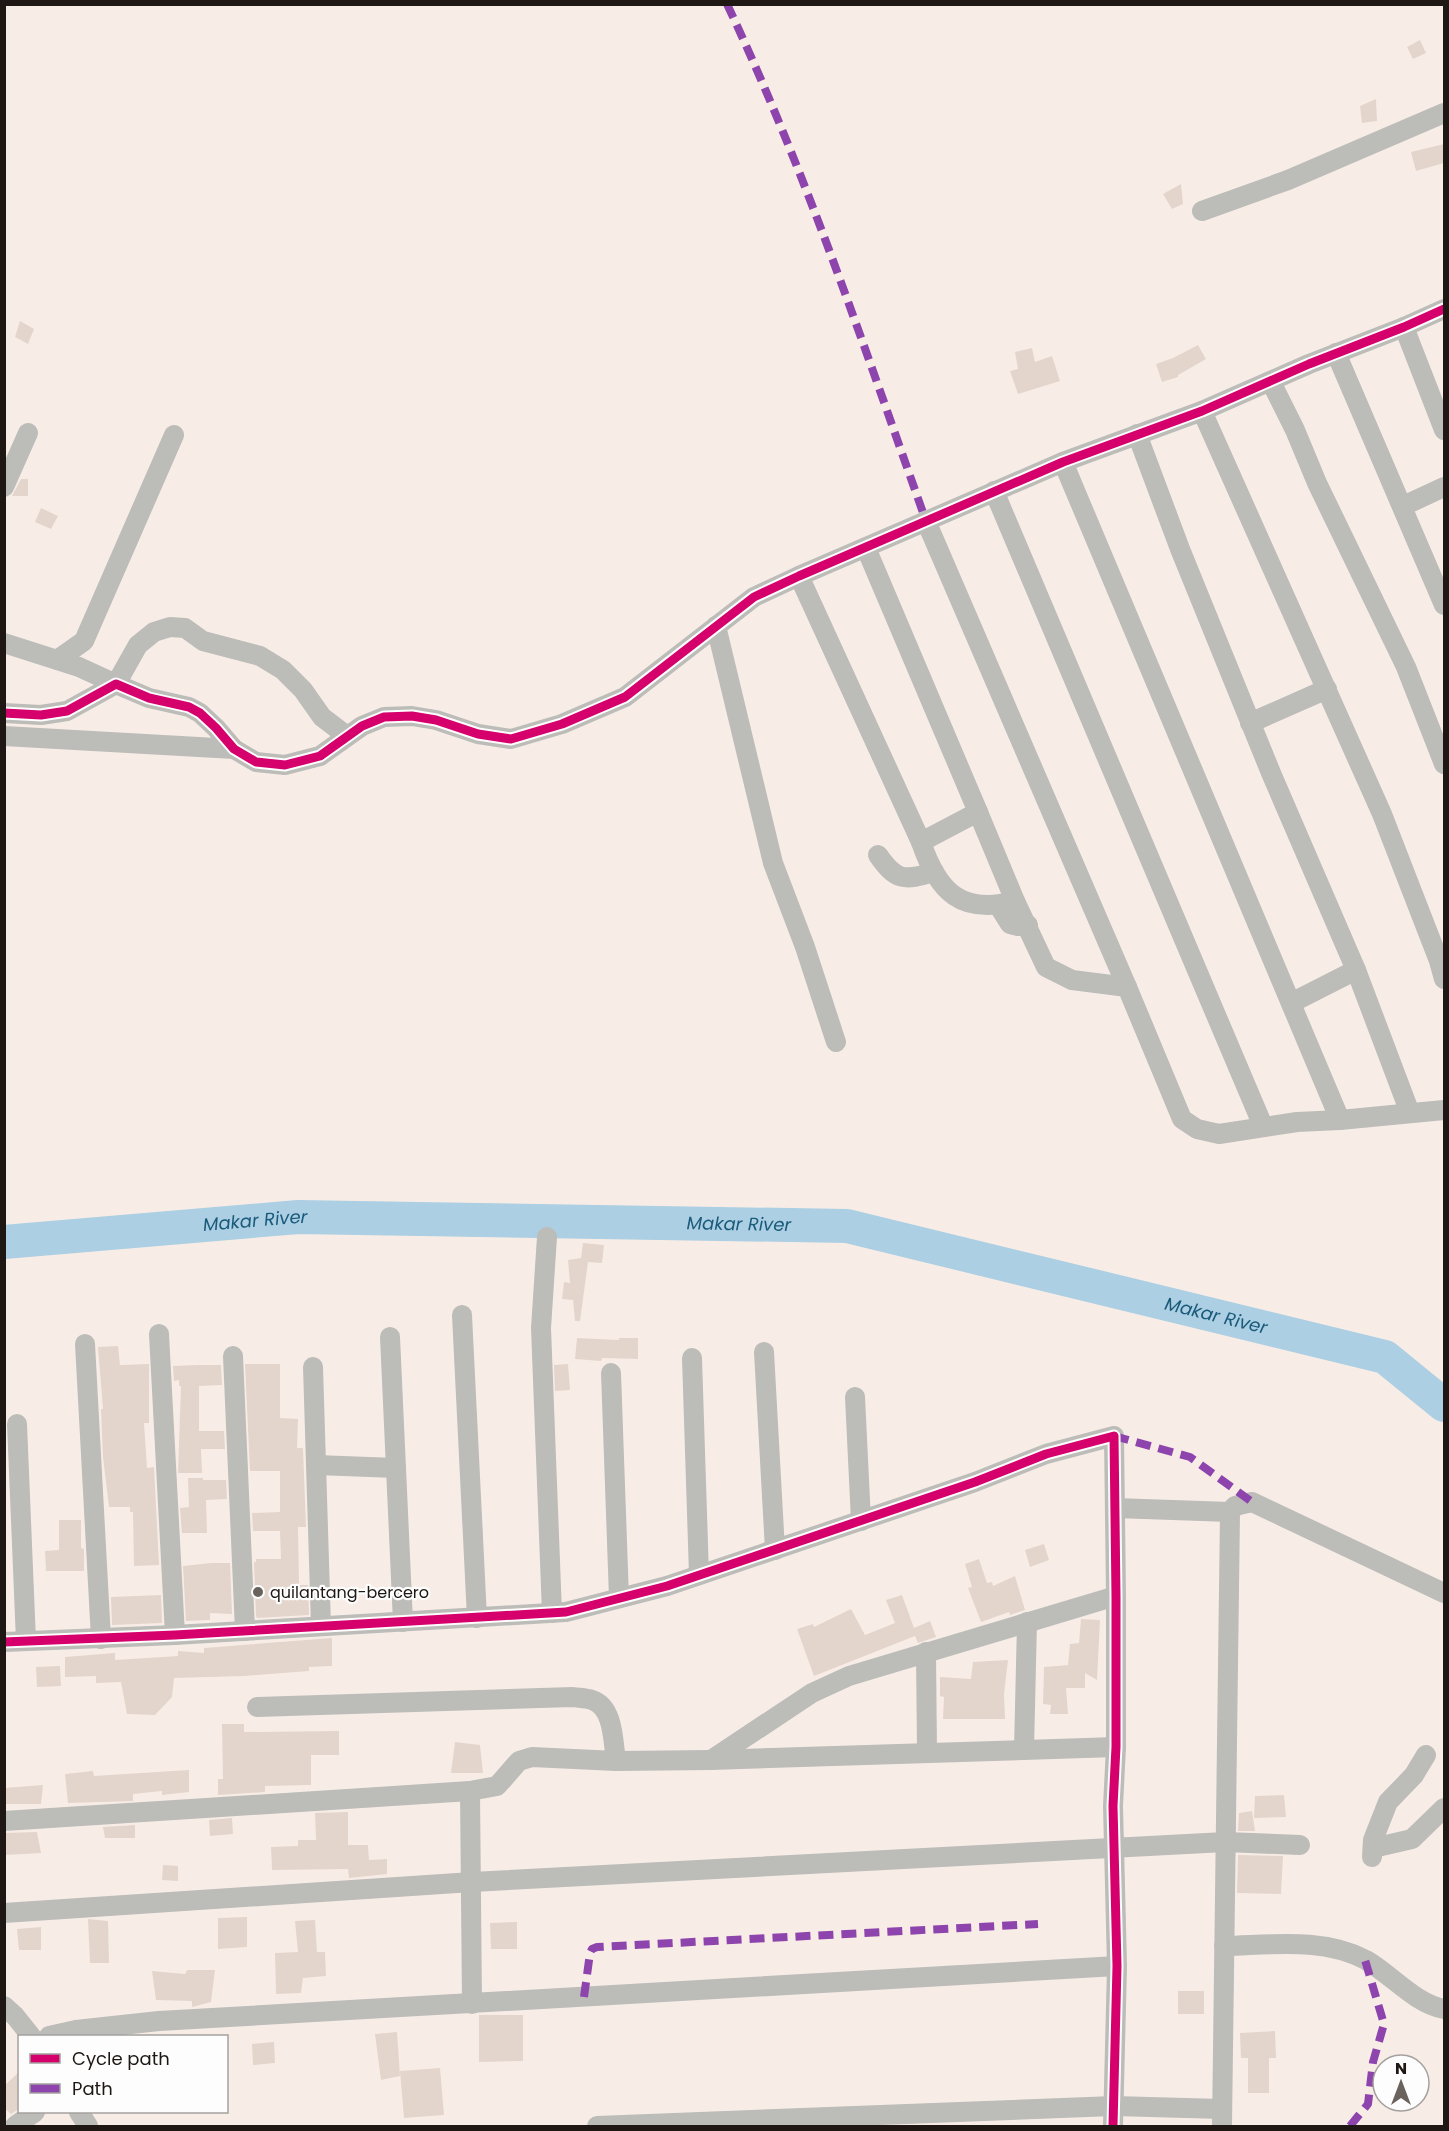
<svg xmlns="http://www.w3.org/2000/svg" width="1449" height="2131" font-family="Poppins,sans-serif">
  <style>
    .lines { fill: none; stroke-linecap: round; stroke-linejoin: round }
    .river { stroke: #accfe3; stroke-width: 34 }
    .building { fill: #e3d5cc }
    .minor { stroke: #bcbcb9; stroke-width: 20 }
    .quiet { stroke: #8e44ad; stroke-width: 8; stroke-dasharray: 15 8; stroke-linecap: butt }
    .cycleway-casing { stroke: #fdfdfd; stroke-width: 13 }
    .cycleway { stroke: #d6006c; stroke-width: 9 }
    .poi-dot { fill: #6a625d; stroke: #fdfdfd; stroke-width: 2 }
    .labels { text-anchor: middle; stroke-width: 4.5; stroke-linejoin: round; paint-order: stroke }
    .poi-label { font-size: 16px; fill: #1e1713; stroke: #fdfdfd; text-anchor: start }
    .water-label { font-size: 18px; font-style: italic; fill: #1a5b7b; stroke: #fdfdfd }
  </style>
  <rect width="100%" height="100%" fill="#f8ede6"/>
  <g class="lines">
    <path class="river" id="s1" d="M4,1242L298,1217L847,1226L1385,1357L1444,1405"/>
  </g>
  <g class="building">
    <path d="M1420,40L1426,53L1413,59L1407,47Z"/>
    <path d="M1376,99L1377,121L1362,123L1360,106Z"/>
    <path d="M1444,144V163L1416,171L1411,152Z"/>
    <path d="M1181,184L1183,204L1172,209L1163,194Z"/>
    <path d="M20,321L34,329L28,344L15,337Z"/>
    <path d="M1198,345L1206,359L1178,375V377L1162,382L1156,364L1173,358Z"/>
    <path d="M1032,348L1035,362L1052,356L1060,381L1018,394L1010,371L1018,369L1015,352Z"/>
    <path d="M21,479H28V496H12Z"/>
    <path d="M41,508L58,516L51,529L35,522Z"/>
    <path d="M583,1243L604,1245L602,1263L588,1262L580,1321H575L573,1300L562,1299L564,1282L570,1283L568,1260L581,1258Z"/>
    <path d="M577,1338L619,1340V1338H638V1359L602,1358L601,1361L575,1359Z"/>
    <path d="M118,1346L120,1365L149,1364V1423H144L147,1468L154,1467L159,1565L134,1566L133,1512H130V1507H109L103,1457L101,1409H103L98,1347Z"/>
    <path d="M245,1364H280V1418L298,1419L297,1448H303L306,1527H298L299,1585H308L309,1615L257,1618L256,1616L254,1562H256V1559H281L280,1531H253L252,1513L280,1512V1471H250Z"/>
    <path d="M568,1364L570,1390L555,1391L554,1365Z"/>
    <path d="M197,1365H221L222,1385L199,1386V1431H224L225,1449H201L202,1473H178L181,1386H179V1380L174,1381L173,1366Z"/>
    <path d="M188,1478H203V1480H226L227,1499L206,1500L207,1533H182L180,1508L189,1507Z"/>
    <path d="M59,1520H81V1548L84,1549V1571H46L45,1551L59,1550Z"/>
    <path d="M1044,1544L1049,1560L1030,1567L1025,1550Z"/>
    <path d="M979,1559L987,1583L992,1582L993,1586L1015,1576L1025,1610L1010,1615L1009,1612L981,1622L968,1588L972,1587L965,1564Z"/>
    <path d="M211,1563H230L232,1614L210,1613V1620L186,1621L183,1566Z"/>
    <path d="M161,1595L162,1623L112,1625L111,1597Z"/>
    <path d="M902,1595L914,1628L930,1621L936,1637L918,1643L915,1636L814,1676L797,1629L813,1624L814,1627L851,1609L865,1635L895,1623L886,1600Z"/>
    <path d="M1081,1619L1100,1620L1097,1680L1085,1673V1688H1066L1068,1714H1050L1051,1705L1043,1704L1044,1667L1068,1665L1070,1644L1079,1643Z"/>
    <path d="M332,1638V1666L309,1667V1671L244,1676L174,1678L172,1697L155,1715L127,1714L121,1682L96,1683V1676L65,1677V1657L115,1653V1660L178,1656V1651L204,1653V1648Z"/>
    <path d="M1008,1660L1004,1694L1005,1719H943L944,1697L940,1696V1677L971,1679L973,1662Z"/>
    <path d="M60,1666L61,1686L37,1687L36,1667Z"/>
    <path d="M222,1724H244V1732L339,1731V1755H311V1785L265,1786V1792L218,1795V1779H223Z"/>
    <path d="M455,1742L480,1745L483,1773H451Z"/>
    <path d="M189,1770V1792L162,1795V1791L133,1794V1801L68,1803L65,1774L93,1771L94,1776Z"/>
    <path d="M43,1785L41,1804H4V1788Z"/>
    <path d="M1284,1795L1286,1817L1254,1818L1255,1796Z"/>
    <path d="M1252,1811L1255,1831H1238L1239,1813Z"/>
    <path d="M348,1812V1845H368L369,1860L387,1859V1874L349,1878L348,1869L272,1870L271,1847L298,1846V1840H316L315,1813Z"/>
    <path d="M232,1818L233,1834L210,1836L209,1820Z"/>
    <path d="M135,1825V1838H105L103,1827Z"/>
    <path d="M37,1832L41,1853L4,1855V1833Z"/>
    <path d="M1238,1855L1283,1856L1281,1894L1237,1893Z"/>
    <path d="M163,1865L178,1866V1881L162,1880Z"/>
    <path d="M247,1917V1947L218,1949V1918Z"/>
    <path d="M88,1919L108,1921L109,1963H90Z"/>
    <path d="M315,1920L317,1952H325L326,1976L303,1978L301,1993L276,1994L275,1953L298,1952L295,1921Z"/>
    <path d="M517,1922V1949H491L490,1923Z"/>
    <path d="M41,1927V1950H19L17,1929Z"/>
    <path d="M187,1970H215L211,2002L192,2007V2001L156,2000L152,1971L185,1974Z"/>
    <rect x="1178" y="1991" width="26" height="23"/>
    <path d="M479,2015H523V2061L479,2062Z"/>
    <path d="M1275,2031L1276,2058H1269V2093H1248V2058H1241L1240,2033Z"/>
    <path d="M397,2032L400,2076L381,2080L375,2034Z"/>
    <path d="M274,2042L275,2063L253,2065L252,2044Z"/>
    <path d="M440,2068L444,2115L404,2118L400,2071Z"/>
    <path d="M20,2071V2108L11,2114L4,2108V2086Z"/>
  </g>
  <g class="lines">
    <g class="minor">
      <path d="M1202,211L1288,180L1444,113"/>
      <path d="M1404,327L1444,430"/>
      <path d="M1336,353L1444,605"/>
      <path d="M1271,382L1295,430L1317,483L1406,667L1444,764"/>
      <path d="M1202,411L1382,814L1439,961L1444,979"/>
      <path d="M1137,434L1180,549L1271,773L1356,970L1410,1113"/>
      <path d="M1063,462L1340,1120"/>
      <path d="M4,487L28,433"/>
      <path d="M994,491L1263,1126"/>
      <path d="M1403,506L1444,487"/>
      <path d="M926,521L1127,987"/>
      <path d="M866,548L978,812"/>
      <path d="M799,576L921,842L978,812L1015,901L1046,967L1072,980L1127,987L1182,1119L1197,1129L1219,1134L1297,1122L1340,1120L1444,1110"/>
      <path d="M716,626L773,863L805,947L836,1042"/>
      <path d="M4,643L79,667L116,684L138,645L154,632L170,627L185,628L203,641L260,656L283,670L303,690L322,717L347,736"/>
      <path d="M57,660L84,641L174,435"/>
      <path d="M4,713L41,715L67,711L116,684L149,698L189,707L200,713L216,728L234,749L256,762L285,765L320,756L362,726L384,717L412,716L436,720L478,734L511,739L562,724L625,697L754,597L799,576L1063,462L1202,411L1309,364L1404,327L1444,309"/>
      <path d="M1250,723L1327,689"/>
      <path d="M4,736L234,749"/>
      <path d="M921,842C938,892 961,915 1015,901"/>
      <path d="M878,855C896,881 904,881 934,872"/>
      <path d="M998,905L1010,924L1018,926L1028,925"/>
      <path d="M1291,1003L1356,970"/>
      <path d="M547,1237L541,1328L552,1613"/>
      <path d="M462,1315L477,1618"/>
      <path d="M159,1334L175,1635"/>
      <path d="M390,1337L403,1622"/>
      <path d="M85,1344L101,1639"/>
      <path d="M764,1352L775,1550"/>
      <path d="M233,1356L245,1631"/>
      <path d="M692,1358L699,1575"/>
      <path d="M313,1367L321,1626"/>
      <path d="M611,1373L619,1598"/>
      <path d="M855,1397L861,1521"/>
      <path d="M17,1424L26,1641"/>
      <path d="M316,1465L396,1468"/>
      <path d="M1115,1508L1230,1512"/>
      <path d="M4,1642L175,1635L566,1612L667,1586L975,1482L1046,1454L1114,1436L1116,1596V1747L1113,1806L1117,1966L1113,2126"/>
      <path d="M926,1652L927,1753"/>
      <path d="M257,1707L573,1697C579,1698 586,1698 592,1700C614,1707 613,1742 616,1761"/>
      <path d="M1024,1750L1027,1622"/>
      <path d="M711,1760L812,1693L849,1676L1116,1596"/>
      <path d="M470,1791L497,1786L519,1761L532,1757L616,1761L711,1760L1116,1747"/>
      <path d="M4,1821L470,1791L472,2004"/>
      <path d="M1373,1848L1412,1839L1444,1808"/>
      <path d="M1372,1857L1373,1840L1388,1802L1414,1775L1426,1755"/>
      <path d="M4,1913L472,1882L1225,1842L1300,1845"/>
      <path d="M1224,1946C1271,1945 1323,1937 1366,1960C1392,1975 1414,2003 1444,2009"/>
      <path d="M4,2006L15,2016L31,2036"/>
      <path d="M49,2036L76,2030L159,2021L1117,1966"/>
      <path d="M79,2112L88,2126"/>
      <path d="M15,2126L35,2112"/>
      <path d="M597,2126L1114,2106L1222,2109"/>
      <path d="M1222,2126L1230,1512L1235,1506L1252,1502L1444,1593"/>
    </g>
    <g class="quiet">
      <path d="M727,4C806,172 864,347 926,521"/>
      <path d="M1114,1436L1190,1457L1252,1502"/>
      <path d="M584,1997L590,1953L592,1949L597,1947L1038,1924"/>
      <path d="M1350,2126L1368,2104L1373,2062L1384,2024L1365,1960"/>
    </g>
    <defs>
      <g id="cycleway">
        <path d="M4,713L41,715L67,711L116,684L149,698L189,707L200,713L216,728L234,749L256,762L285,765L320,756L362,726L384,717L412,716L436,720L478,734L511,739L562,724L625,697L754,597L799,576L1063,462L1202,411L1309,364L1404,327L1444,309"/>
        <path d="M4,1642L175,1635L566,1612L667,1586L975,1482L1046,1454L1114,1436L1116,1596V1747L1113,1806L1117,1966L1113,2126"/>
      </g>
    </defs>
    <use href="#cycleway" class="cycleway-casing"/>
    <use href="#cycleway" class="cycleway"/>
  </g>
  <circle class="poi-dot" cx="258" cy="1592" r="6"/>
  <g class="labels">
    <g class="poi-label">
      <text x="270" y="1598">quilantang-bercero</text>
    </g>
    <g class="water-label">
      <text dy="6" stroke="none"><textPath href="#s1" startOffset="252">Makar River</textPath></text>
      <text dy="6" stroke="none"><textPath href="#s1" startOffset="736">Makar River</textPath></text>
      <text dy="6" stroke="none"><textPath href="#s1" startOffset="1224">Makar River</textPath></text>
    </g>
  </g>
  <rect width="1449" height="2131" fill="none" stroke="#1e1713" stroke-width="12"/>
  <rect x="18" y="2035" width="210" height="78" fill="#fdfdfd" stroke="#a4a19f" stroke-width="1.5"/>
  <rect x="30" y="2054" width="30" height="9" fill="#d6006c" stroke="#a4a19f" stroke-width="1.5"/>
  <text x="72" y="2065" font-size="18" fill="#1e1713">Cycle path</text>
  <rect x="30" y="2084" width="30" height="9" fill="#8e44ad" stroke="#a4a19f" stroke-width="1.5"/>
  <text x="72" y="2095" font-size="18" fill="#1e1713">Path</text>
  <g transform="translate(1401 2083)"><circle r="28" fill="#fdfdfd" stroke="#a4a19f" stroke-width="1.5"/>
  <path d="M0-4.5L10 22L0 15L-10 22Z" fill="#6a625d"/>
  <text y="-9" font-size="16" font-weight="bold" text-anchor="middle" fill="#1e1713">N</text>
  </g>
</svg>
